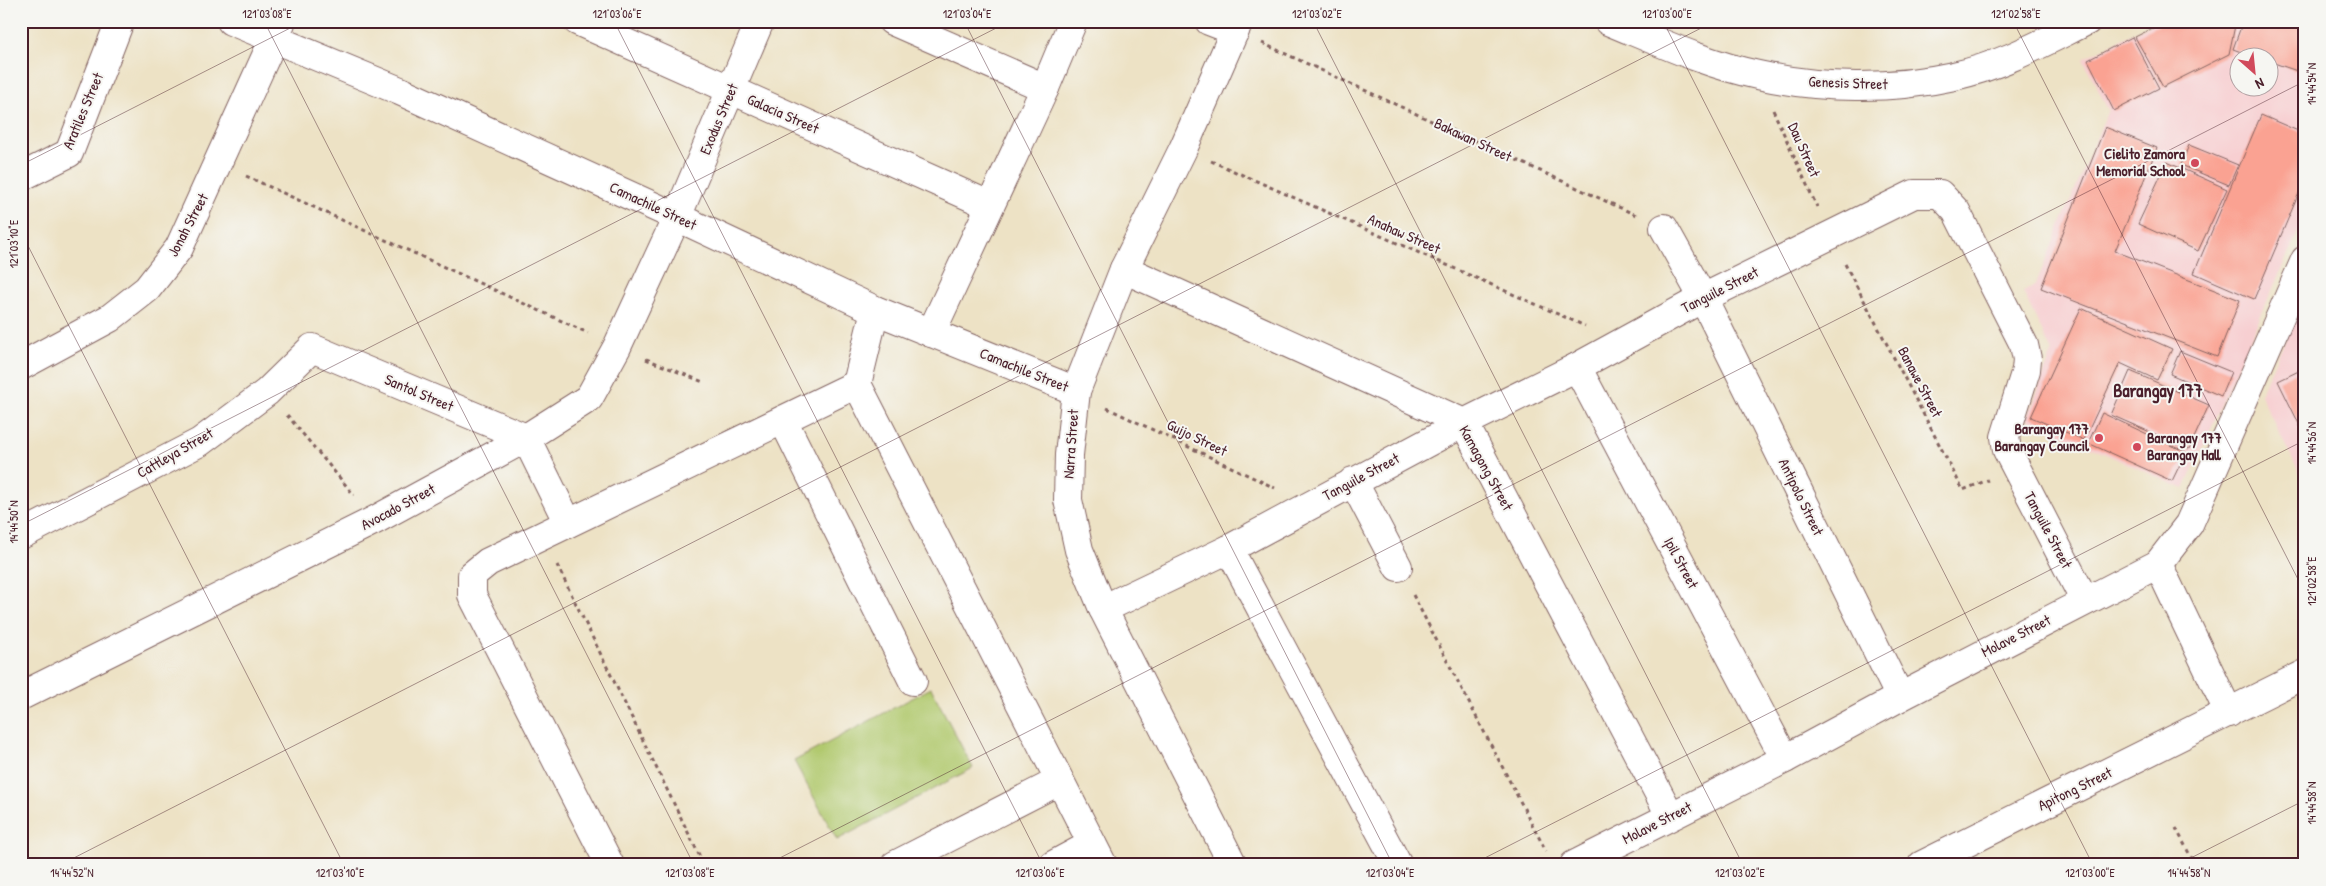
<svg xmlns="http://www.w3.org/2000/svg" width="2326" height="886" font-family="'Patrick Hand',sans-serif">
  <style>
    .built { fill: #f7cfd1; fill-rule: evenodd }
    .green { fill: #b1c96e; stroke: #7e744c }
    .building { fill: #faa292 }
    .lines { fill: none; stroke-linecap: round; stroke-linejoin: round }
    .minor-casing { stroke: #836361; stroke-width: 30 }
    .path { stroke: #836361; stroke-width: 3; stroke-dasharray: 4 4; stroke-linecap: butt }
    .minor { stroke: #fff; stroke-width: 28 }
    .ticks { fill: none; stroke: #4a1f2b; stroke-width: 1; stroke-opacity: 0.45 }
    .poi-dot { fill: #d1495b; stroke: #f6f6f2; stroke-width: 2 }
    .labels { text-anchor: middle; stroke-width: 4; stroke-linejoin: round; paint-order: stroke }
    .street-label { font-size: 15px; fill: #4a1f2b; stroke: #f6f6f2 }
    .poi-label { font-size: 15px; font-weight: bold; fill: #4a1f2b; stroke: #f6f6f2; text-anchor: end }
    .quarter-label { font-size: 18px; font-weight: bold; fill: #4a1f2b; stroke: #f6f6f2 }
    .neatline { fill: none; stroke: #4a1f2b; stroke-width: 2 }
    .ticks-label { font-size: 12px; text-anchor: middle; fill: #4a1f2b }
  </style>
  <rect width="100%" height="100%" fill="#f6f6f2"/>
  <filter id="ink" filterUnits="userSpaceOnUse"><feTurbulence type="fractalNoise" baseFrequency=".02" numOctaves="2"/><feDisplacementMap in="SourceGraphic" scale="10" xChannelSelector="R" yChannelSelector="G"/><feConvolveMatrix kernelMatrix="1 2 1 2 8 2 1 2 1" color-interpolation-filters="sRGB"/></filter>
  <filter id="wash" filterUnits="userSpaceOnUse"><feTurbulence type="fractalNoise" baseFrequency=".0096" numOctaves="4" result="noise"/><feDisplacementMap in="SourceGraphic" scale="20" xChannelSelector="R" yChannelSelector="G"/><feGaussianBlur stdDeviation="1.12" result="paint"/><feColorMatrix in="noise" values="0 0 0 0 0 0 0 0 0 0 0 0 0 0 0 0 0 1.4 0 .05"/><feComposite in="paint" operator="in"/></filter>
  <g filter="url(#wash)">
    <rect width="100%" height="100%" fill="#ede2c5"/>
    <g class="built">
      <path d="M2157,21H2305V216L2184,489L2027,419L2052,352L2023,292L2035,286L2108,110L2083,59ZM2238,58H2268V88H2238Z"/>
      <path d="M2305,297V485L2260,394Z"/>
    </g>
    <path class="green" d="M931,688L973,768L837,840L794,761Z"/>
    <g id="blocks">
      <g class="building">
        <path d="M2167,21H2236L2229,54L2163,87L2135,37Z"/>
        <path d="M2243,21H2305L2303,73L2268,61V58H2257L2233,49Z"/>
        <path d="M2132,37L2159,88L2114,111L2088,60Z"/>
        <path d="M2261,115L2305,134V179L2254,299L2194,273Z"/>
        <path d="M2105,127L2157,148L2115,251L2240,300L2217,357L2041,288Z"/>
        <path d="M2189,145L2238,165L2229,185L2181,165Z"/>
        <path d="M2167,162L2227,189L2198,251L2138,224Z"/>
        <path d="M2081,308L2172,349L2157,380L2120,363L2084,440L2031,417Z"/>
        <path d="M2180,351L2231,372L2221,396L2170,374Z"/>
        <path d="M2305,368V436L2278,381Z"/>
        <path d="M2130,371L2209,405L2189,449L2111,415Z"/>
        <path d="M2102,413L2186,452L2172,481L2088,443Z"/>
      </g>
    </g>
  </g>
  <g filter="url(#ink)">
    <use href="#blocks" fill-opacity="0" stroke="#836361" stroke-width="1"/>
    <g class="lines">
      <defs>
        <g id="minor">
          <path d="M231,21L400,91L677,217L875,310L1076,391"/>
          <path d="M577,21L989,205"/>
          <path d="M892,21L1045,88"/>
          <path d="M1209,21L1235,31"/>
          <path d="M1608,21C1657,41 1706,64 1758,75C1821,89 1891,90 1954,76C2001,66 2044,42 2087,21"/>
          <path d="M21,177L69,153L120,21"/>
          <path d="M1664,228L1703,298L1900,697"/>
          <path d="M1124,269L1464,423L1670,815"/>
          <path d="M875,310L857,384L1103,865"/>
          <path d="M931,333L1045,88L1073,21"/>
          <path d="M21,366L110,318L147,289L179,248L281,23"/>
          <path d="M1577,367L1785,759"/>
          <path d="M783,420L913,681"/>
          <path d="M1353,481L1398,567"/>
          <path d="M21,535L200,442L267,392L312,348L526,438L568,523"/>
          <path d="M1229,549L1398,865"/>
          <path d="M2158,564L2229,713"/>
          <path d="M1103,609L1229,549L1464,423L1577,367L1703,298L1914,194H1940L1956,211L2024,345L2027,359L2026,370L2005,437L2007,450L2085,601"/>
          <path d="M21,696L375,520L526,438L589,398L617,347L677,217L760,21"/>
          <path d="M610,865L472,595V575L488,562L857,384"/>
          <path d="M895,865L1059,781"/>
          <path d="M1053,865L1092,844"/>
          <path d="M1233,865L1103,609L1079,550L1068,500L1069,455L1076,391L1124,269L1183,149L1239,21"/>
          <path d="M1574,865L1785,759L1900,697L2158,564L2189,524L2305,260"/>
          <path d="M1922,865L2305,674"/>
        </g>
      </defs>
      <use href="#minor" class="minor-casing"/>
      <g class="path">
        <path d="M1262,43L1636,215"/>
        <path d="M1773,110L1817,207"/>
        <path d="M1211,161L1585,326"/>
        <path d="M246,176L588,333"/>
        <path d="M1845,264L1963,490L1988,480"/>
        <path d="M646,359L703,382"/>
        <path d="M1107,408L1275,488"/>
        <path d="M287,415L354,495"/>
        <path d="M557,565L704,865"/>
        <path d="M1413,595L1546,851"/>
        <path d="M2176,828L2195,865"/>
      </g>
      <use href="#minor" class="minor"/>
    </g>
  </g>
  <path class="ticks" d="M264,21L694,865M614,21L1043,865M964,21L1393,865M1313,21L1743,865M1663,21L2093,865M2013,21L2305,593M21,165L304,21M21,232L344,865M21,525L1010,21M60,865L1715,21M766,865L2305,81M1471,865L2305,440M2177,865L2305,800"/>
  <g class="poi-dot">
    <circle cx="2195" cy="163" r="5"/>
    <circle cx="2099" cy="438" r="5"/>
    <circle cx="2137" cy="447" r="5"/>
  </g>
  <g class="labels">
    <g class="street-label">
      <text transform="translate(1848 83) rotate(2)" y="5">Genesis Street</text>
      <text transform="translate(83 111) rotate(-67)" y="5">Aratiles Street</text>
      <text transform="translate(783 114) rotate(24)" y="5">Galacia Street</text>
      <text transform="translate(719 119) rotate(-67)" y="5">Exodus Street</text>
      <text transform="translate(1473 140) rotate(25)" y="5">Bakawan Street</text>
      <text transform="translate(1804 150) rotate(66)" y="5">Dau Street</text>
      <text transform="translate(653 206) rotate(25)" y="5">Camachile Street</text>
      <text transform="translate(188 225) rotate(-62)" y="5">Jonah Street</text>
      <text transform="translate(1404 234) rotate(24)" y="5">Anahaw Street</text>
      <text transform="translate(1720 290) rotate(-27)" y="5">Tanguile Street</text>
      <text transform="translate(1024 370) rotate(22)" y="5">Camachile Street</text>
      <text transform="translate(1920 382) rotate(62)" y="5">Banawe Street</text>
      <text transform="translate(419 393) rotate(23)" y="5">Santol Street</text>
      <text transform="translate(1197 438) rotate(26)" y="5">Guijo Street</text>
      <text transform="translate(1071 444) rotate(-86)" y="5">Narra Street</text>
      <text transform="translate(175 453) rotate(-30)" y="5">Cattleya Street</text>
      <text transform="translate(1486 468) rotate(61)" y="5">Kamagong Street</text>
      <text transform="translate(1361 477) rotate(-28)" y="5">Tanguile Street</text>
      <text transform="translate(1801 497) rotate(64)" y="5">Antipolo Street</text>
      <text transform="translate(398 507) rotate(-28)" y="5">Avocado Street</text>
      <text transform="translate(2048 530) rotate(62)" y="5">Tanguile Street</text>
      <text transform="translate(1681 563) rotate(62)" y="5">Ipil Street</text>
      <text transform="translate(2016 636) rotate(-27)" y="5">Molave Street</text>
      <text transform="translate(2075 789) rotate(-26)" y="5">Apitong Street</text>
      <text transform="translate(1657 823) rotate(-27)" y="5">Molave Street</text>
    </g>
    <g class="poi-label">
      <text x="2185" y="159">Cielito Zamora<tspan x="2185" dy="17">Memorial School</tspan></text>
      <text x="2089" y="434">Barangay 177<tspan x="2089" dy="17">Barangay Council</tspan></text>
      <text x="2147" y="443" text-anchor="start">Barangay 177<tspan x="2147" dy="17">Barangay Hall</tspan></text>
    </g>
    <g class="quarter-label">
      <text x="2158" y="397">Barangay 177</text>
    </g>
  </g>
  <rect width="2326" height="886" fill="none" stroke="#f6f6f2" stroke-width="55"/>
  <g transform="translate(2254 72) rotate(153)"><circle r="24" fill="#f6f6f2" stroke="#b1a0a2"/>
  <path d="M0-4L9 19L0 12L-9 19Z" fill="#d1495b"/>
  <text y="-8" font-size="14" font-weight="bold" text-anchor="middle" fill="#4a1f2b">N</text>
  </g>
  <rect x="28" y="28" width="2270" height="830" class="neatline"/>
  <g class="ticks-label">
    <text x="267" y="18">121°03'08"E</text>
    <text x="617" y="18">121°03'06"E</text>
    <text x="967" y="18">121°03'04"E</text>
    <text x="1317" y="18">121°03'02"E</text>
    <text x="1667" y="18">121°03'00"E</text>
    <text x="2016" y="18">121°02'58"E</text>
    <text transform="translate(2312 84) rotate(-90)" y="4">14°44'54"N</text>
    <text transform="translate(14 244) rotate(-90)" y="4">121°03'10"E</text>
    <text transform="translate(2312 443) rotate(-90)" y="4">14°44'56"N</text>
    <text transform="translate(14 522) rotate(-90)" y="4">14°44'50"N</text>
    <text transform="translate(2312 581) rotate(-90)" y="4">121°02'58"E</text>
    <text transform="translate(2312 803) rotate(-90)" y="4">14°44'58"N</text>
    <text x="72" y="877">14°44'52"N</text>
    <text x="340" y="877">121°03'10"E</text>
    <text x="690" y="877">121°03'08"E</text>
    <text x="1040" y="877">121°03'06"E</text>
    <text x="1390" y="877">121°03'04"E</text>
    <text x="1740" y="877">121°03'02"E</text>
    <text x="2090" y="877">121°03'00"E</text>
    <text x="2189" y="877">14°44'58"N</text>
  </g>
</svg>
